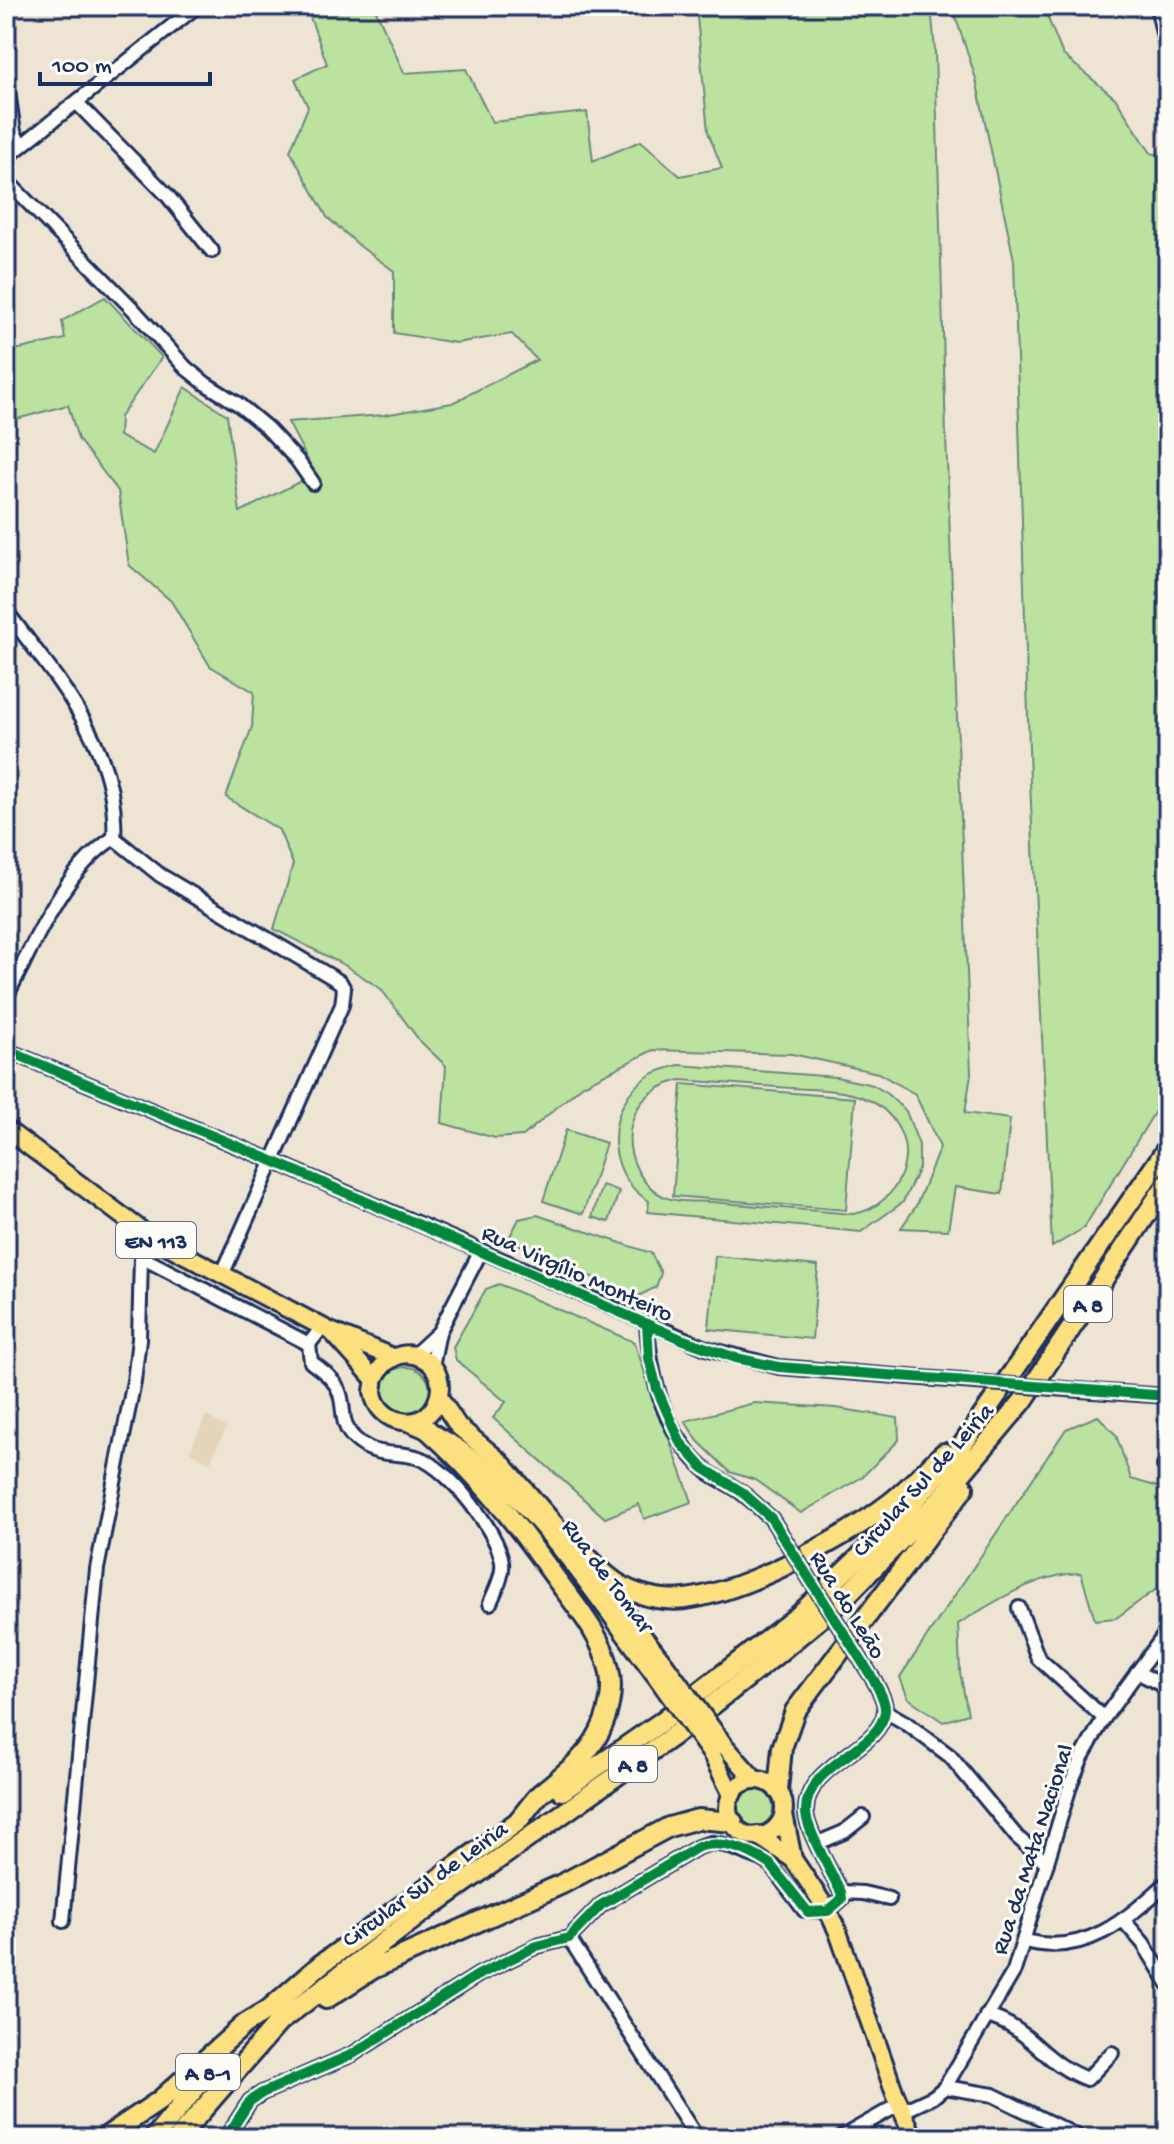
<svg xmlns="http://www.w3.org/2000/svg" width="1174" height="2144" font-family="'Gochi Hand',sans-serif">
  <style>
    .built { fill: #e4d4ba }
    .green { fill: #bbe39f; stroke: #6b897e; stroke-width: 2; fill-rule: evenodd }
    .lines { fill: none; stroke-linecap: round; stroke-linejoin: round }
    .minor-casing { stroke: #1b2f5e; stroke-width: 18 }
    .major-casing { stroke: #1b2f5e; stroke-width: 22 }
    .highway-casing { stroke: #1b2f5e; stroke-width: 24 }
    .minor { stroke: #fdfcf7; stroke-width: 12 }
    .major { stroke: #fce080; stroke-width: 16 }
    .highway { stroke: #fce080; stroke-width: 18 }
    .minor-bridge-casing { stroke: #1b2f5e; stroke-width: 18; stroke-linecap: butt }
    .major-bridge-casing { stroke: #1b2f5e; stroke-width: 22; stroke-linecap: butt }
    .minor-bridge { stroke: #fdfcf7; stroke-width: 12 }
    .major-bridge { stroke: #fce080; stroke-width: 16 }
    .cycleway-casing { stroke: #fdfcf7; stroke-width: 15 }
    .cycleway { stroke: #00873e; stroke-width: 10 }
    .labels { text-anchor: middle; stroke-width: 6; stroke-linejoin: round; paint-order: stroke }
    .shield { fill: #fdfcf7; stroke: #5f6c8c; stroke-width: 2 }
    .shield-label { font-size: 22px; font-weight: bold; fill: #1b2f5e }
    .street-label { font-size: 24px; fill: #1b2f5e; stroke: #fdfcf7 }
  </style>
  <rect width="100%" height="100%" fill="#eee4d3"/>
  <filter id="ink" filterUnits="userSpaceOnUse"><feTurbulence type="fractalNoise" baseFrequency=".0125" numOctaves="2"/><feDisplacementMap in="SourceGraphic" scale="16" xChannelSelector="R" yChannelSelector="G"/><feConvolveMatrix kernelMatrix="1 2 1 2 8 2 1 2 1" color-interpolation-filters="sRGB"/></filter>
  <g filter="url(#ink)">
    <path class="built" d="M206,1415L226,1428L210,1462L190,1452Z"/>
    <g class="green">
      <path d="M306,6H374L404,73L466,69L492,122L587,112L593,161L641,141L680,176L722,168L708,132L696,6H931L935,51L946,436L971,1074L965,1113L1010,1119L1002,1194L955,1187L948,1230L901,1228L916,1206L940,1147L915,1094L878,1073L792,1054L653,1050L583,1085L523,1136L495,1138L442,1123L446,1066L419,1040L381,989L346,966L274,929L293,864L279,830L226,797L252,727L254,692L210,666L171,601L129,565L118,491L78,439L68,405L6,422V352L65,339L62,321L105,297L162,357L120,417L119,436L154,454L185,387L227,415L240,512L315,474L288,422L384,415L452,403L537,360L512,334L456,343L394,333V271L361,247L327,217L290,151L308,107L295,79L327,64Z"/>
      <path d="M955,6H1043L1063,55L1115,98L1151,153L1168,157V1090L1084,1228L1052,1247L1030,782L1014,260L976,79L953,9Z"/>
      <path d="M679,1065L836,1077L873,1085L886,1093L906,1111L919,1145V1168L903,1202L861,1232L648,1212L649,1201C603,1174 604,1103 650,1075C659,1070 669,1068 679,1065ZM681,1080C718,1083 754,1085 791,1088C815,1090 842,1089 864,1098C893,1109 913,1141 902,1172C895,1193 876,1211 853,1214C806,1210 759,1206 712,1202C697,1201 675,1203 663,1196C637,1183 624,1149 632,1122C638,1098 658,1085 681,1080Z"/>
      <path d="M682,1084L855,1098L846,1210L673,1196Z"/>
      <path d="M566,1130L606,1143L583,1214L543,1201Z"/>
      <path d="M602,1185L619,1191L609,1222L592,1217Z"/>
      <path d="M537,1215L651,1253L661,1273L656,1287L637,1297L508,1240L519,1219Z"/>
      <path d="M715,1256L818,1266L812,1339L709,1329Z"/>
      <path d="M499,1284L634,1342L692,1502L644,1519L639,1504L605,1518L493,1418L506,1402L456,1360L453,1347L486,1289Z"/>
      <circle cx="406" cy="1391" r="24"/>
      <path d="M754,1403L836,1408L898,1418L899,1440L862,1477L801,1513L755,1480L730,1472L698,1441L685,1421Z"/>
      <path d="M1098,1416L1116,1435L1131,1479L1168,1490V1529L1159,1556L1161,1586L1116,1618L1095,1620L1081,1573C1037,1574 995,1601 958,1624L960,1672L968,1714L943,1722L908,1698L900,1677L1066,1429Z"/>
      <circle cx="755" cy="1808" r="18"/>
    </g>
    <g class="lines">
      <defs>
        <g id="minor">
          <path d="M1157,6L1168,55"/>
          <path d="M6,78L14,132L21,146"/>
          <path d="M77,103L167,195L212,251"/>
          <path d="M6,158L197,6"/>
          <path d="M6,180L133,309L186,368L206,384L238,404L267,428L297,460L313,483"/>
          <path d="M6,611C56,678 120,748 114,838"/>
          <path d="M6,997C34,945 63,869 114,838L160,875L340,982L344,989L342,1005L222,1275"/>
          <path d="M6,1050L273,1161L706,1348L779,1367L949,1380"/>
          <path d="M141,1257L309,1344L323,1326"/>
          <path d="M647,1324C650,1376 663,1429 701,1466C711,1476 726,1482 738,1490C750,1498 760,1509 771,1518"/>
          <path d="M309,1344L311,1362C322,1370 336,1380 340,1394C345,1411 340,1425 355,1439C377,1459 395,1450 419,1458C448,1468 498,1531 502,1562C504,1575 495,1591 490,1603"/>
          <path d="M414,1355L439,1332"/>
          <path d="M432,1366L439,1332L481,1251"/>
          <path d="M1093,1391L1168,1396"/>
          <path d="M1164,1466H1168"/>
          <path d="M1019,1608L1038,1658L1104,1718"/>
          <path d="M1137,1672L1168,1688"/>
          <path d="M885,1711L906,1723L950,1756L1017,1837L1047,1863"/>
          <path d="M818,1843L844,1832L863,1817"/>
          <path d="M841,1892L863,1893L889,1899"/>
          <path d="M63,1921L97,1569L134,1381L139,1339L141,1257L149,1236"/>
          <path d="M1124,1921L1143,1943L1168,1983"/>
          <path d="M569,1938L697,2138"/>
          <path d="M1025,1941C1085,1957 1126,1920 1168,1882"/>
          <path d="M986,2016C1031,2027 1042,2063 1087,2079L1112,2053"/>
          <path d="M945,2087L993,2095L1081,2138"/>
          <path d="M903,2111L933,2097L945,2087L1014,1971L1071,1783L1082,1757L1104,1718L1168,1630"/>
          <path d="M226,2138L250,2101L262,2093L353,2054L478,1975L537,1946L569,1938L601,1905L698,1847L712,1843L725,1845L762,1859L770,1864L804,1910L828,1911L842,1899L841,1892C832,1874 806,1829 806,1812C805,1763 880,1751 885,1711C886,1701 879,1691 875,1682"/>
          <path d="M840,2138L900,2104"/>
        </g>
        <g id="major">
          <path d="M6,1129L149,1236L330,1331L392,1357"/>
          <path d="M333,1333C338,1339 373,1377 374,1380C375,1384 373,1388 373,1392C375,1407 387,1419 402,1421C437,1428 455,1377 424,1359C403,1347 382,1360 374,1380"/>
          <path d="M439,1397L458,1426L501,1462L573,1545"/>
          <path d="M408,1422C511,1460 589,1588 653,1672"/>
          <path d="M589,1567L664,1663"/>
          <path d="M724,1745L755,1780"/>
          <path d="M712,1755L732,1795"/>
          <circle cx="756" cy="1808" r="28"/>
          <path d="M784,1814L793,1859L828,1911L838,1932L895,2094L914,2138"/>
          <path d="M757,1835L793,1859"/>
        </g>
        <g id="highway">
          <path d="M566,1535C587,1555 608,1584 637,1593C652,1598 669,1601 685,1599C745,1592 842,1540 890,1503C909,1488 926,1469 944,1453"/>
          <path d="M778,1790L782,1748L795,1711L964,1488"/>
          <path d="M562,1791L661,1722L799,1615L889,1529L957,1453L1168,1147"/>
          <path d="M326,1999L373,1969L562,1884L669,1827L698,1819L733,1822"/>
          <path d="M104,2138L159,2101L245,2024L268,2010L320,1965L517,1822C525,1813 532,1802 540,1794C566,1772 591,1756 604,1722C610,1706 613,1686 609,1669C602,1636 576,1606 557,1580C515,1522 480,1476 426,1428"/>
          <path d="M154,2138L208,2073"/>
          <path d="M178,2138L279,2022L419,1915L673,1736L772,1658L841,1601L937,1503L1023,1401L1168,1182"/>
        </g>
      </defs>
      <use href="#minor" class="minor-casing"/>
      <use href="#major" class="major-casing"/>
      <use href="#highway" class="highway-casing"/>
      <use href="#minor" class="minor"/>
      <use href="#major" class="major"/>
      <use href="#highway" class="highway"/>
      <defs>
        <g id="minor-bridge">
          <path d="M949,1380L1093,1391"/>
          <path d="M771,1518L875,1682"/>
        </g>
        <g id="major-bridge">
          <path d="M664,1663L724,1745"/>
          <path d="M653,1672L712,1755"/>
        </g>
      </defs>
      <use href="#minor-bridge" class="minor-bridge-casing"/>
      <use href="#major-bridge" class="major-bridge-casing"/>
      <use href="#minor-bridge" class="minor-bridge"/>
      <use href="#major-bridge" class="major-bridge"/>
      <defs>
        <g id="cycleway">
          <path d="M6,1050L273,1161L681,1339L736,1358L779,1367L1168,1396"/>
          <path d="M226,2138L250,2101L262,2093L353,2054L478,1975L537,1946L569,1938L601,1905L698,1847C724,1839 748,1850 770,1864L808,1912L828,1911L842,1899L841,1892C832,1874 806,1829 806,1812C805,1763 880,1751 885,1711C886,1701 879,1691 875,1682L771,1518L742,1492L703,1468L680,1442L657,1389L649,1358L647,1324"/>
        </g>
      </defs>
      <use href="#cycleway" class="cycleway-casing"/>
      <use href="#cycleway" class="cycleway"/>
    </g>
  </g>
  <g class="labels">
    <g class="shield">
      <rect x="116" y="1222" width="80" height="36" rx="6"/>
      <rect x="1064" y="1286" width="48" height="36" rx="6"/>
      <rect x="609" y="1746" width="48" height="36" rx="6"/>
      <rect x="176" y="2054" width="64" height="36" rx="6"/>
    </g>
    <g class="shield-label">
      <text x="156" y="1248">EN 113</text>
      <text x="1088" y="1312">A 8</text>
      <text x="633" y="1772">A 8</text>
      <text x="208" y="2080">A 8-1</text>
    </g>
    <g class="street-label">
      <text transform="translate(578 1272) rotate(24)" y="8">Rua Virgílio Monteiro</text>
      <text transform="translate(922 1479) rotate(-48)" y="8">Circular Sul de Leiria</text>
      <text transform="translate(609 1575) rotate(53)" y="8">Rua de Tomar</text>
      <text transform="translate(849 1604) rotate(58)" y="8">Rua do Leão</text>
      <text transform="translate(1031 1849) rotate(-72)" y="8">Rua da Mata Nacional</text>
      <text transform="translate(424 1883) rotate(-36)" y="8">Circular Sul de Leiria</text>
    </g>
  </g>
  <rect width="1174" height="2144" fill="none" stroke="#fdfcf7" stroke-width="32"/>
  <rect x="16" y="16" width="1142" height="2112" fill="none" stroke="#1b2f5e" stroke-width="3" filter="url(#ink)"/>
  <path d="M40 72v12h170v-12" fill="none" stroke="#1b2f5e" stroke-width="4"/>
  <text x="52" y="72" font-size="24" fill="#1b2f5e" stroke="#fdfcf7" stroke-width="6" paint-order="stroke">100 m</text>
</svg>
